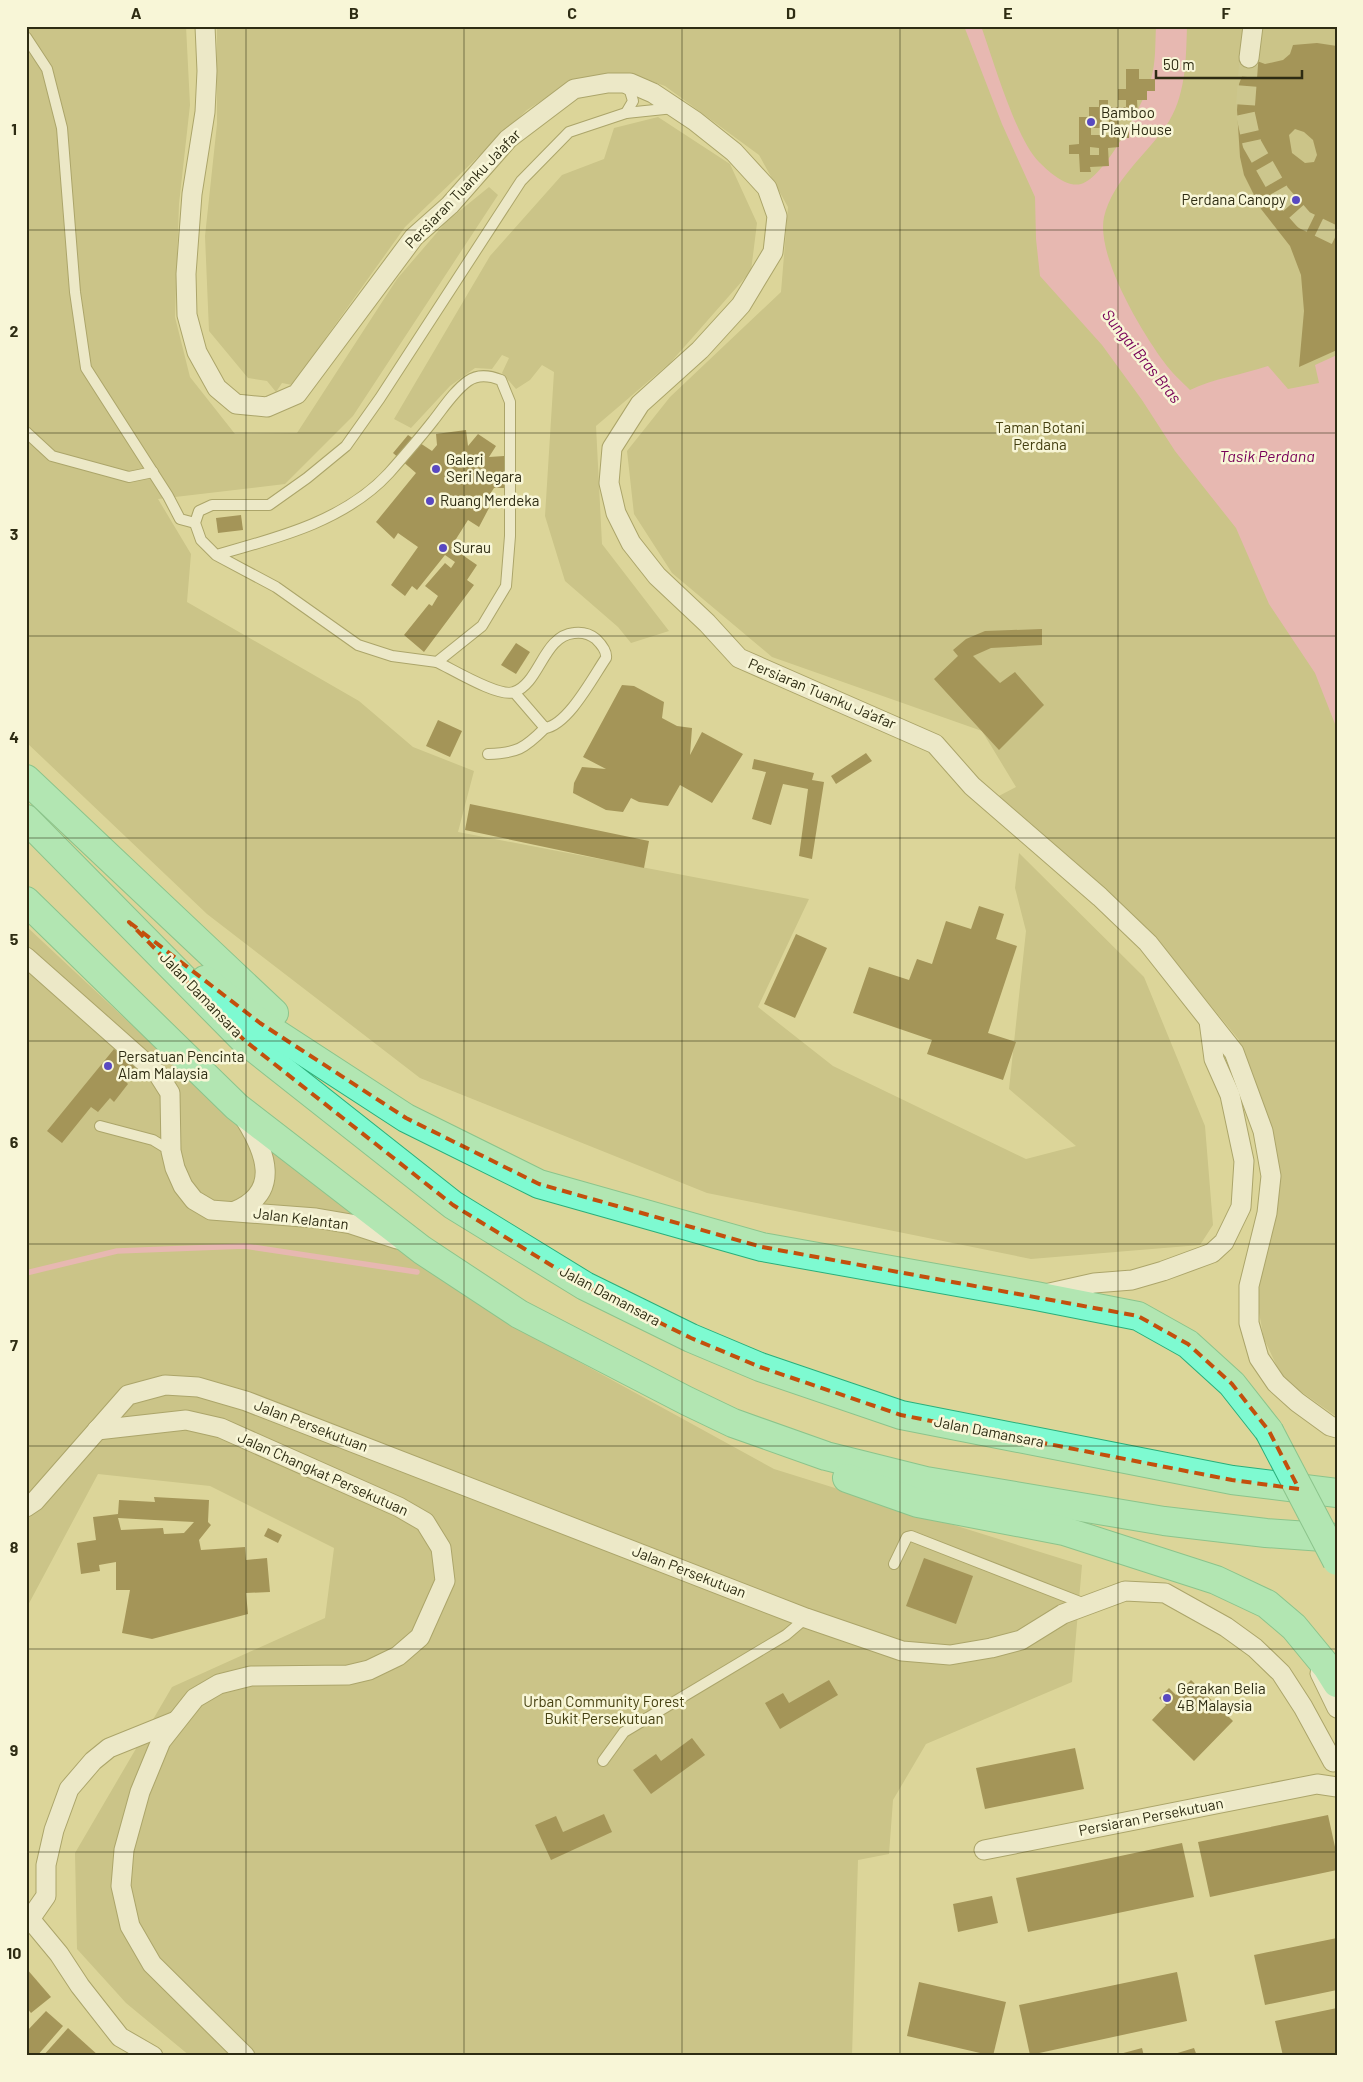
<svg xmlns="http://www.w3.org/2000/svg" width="1363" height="2082" font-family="Barlow,sans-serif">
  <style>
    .green { fill: #b5af73 }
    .water { fill: #f495ce }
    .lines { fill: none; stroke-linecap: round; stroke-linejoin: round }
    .stream { stroke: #f495ce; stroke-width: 5.5 }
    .building { fill: #60470b; fill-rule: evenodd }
    .street-tunnel { stroke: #b9b47e; stroke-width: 19; stroke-dasharray: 19 9; stroke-linecap: butt }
    .lane-casing { stroke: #716b31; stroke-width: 12 }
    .street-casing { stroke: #716b31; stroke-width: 21 }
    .primary-casing { stroke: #2aaf7a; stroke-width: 30 }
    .lane { stroke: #fff; stroke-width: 10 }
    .street { stroke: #fff; stroke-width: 19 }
    .primary { stroke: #7efad1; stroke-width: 28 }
    .primary-bridge-casing { stroke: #2aaf7a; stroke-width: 30; stroke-linecap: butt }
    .primary-bridge { stroke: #7efad1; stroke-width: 28 }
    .marked { fill: none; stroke: #c3500d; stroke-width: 4; stroke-dasharray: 10 6; stroke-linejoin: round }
    .grid { fill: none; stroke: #2e2c13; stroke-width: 1; stroke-opacity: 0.55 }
    .poi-dot { fill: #5949c1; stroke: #f8f6d7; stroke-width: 2 }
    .labels { text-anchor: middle; stroke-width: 5; stroke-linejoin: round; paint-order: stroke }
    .poi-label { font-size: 15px; fill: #2e2c13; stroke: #f8f6d7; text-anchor: start }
    .street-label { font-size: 15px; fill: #2e2c13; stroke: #f8f6d7 }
    .park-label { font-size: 15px; fill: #443f10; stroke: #f8f6d7 }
    .water-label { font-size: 16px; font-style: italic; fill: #780058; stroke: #f8f6d7 }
    .neatline { fill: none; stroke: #2e2c13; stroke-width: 2 }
    .grid-label { font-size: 16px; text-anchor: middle; font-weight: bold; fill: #2e2c13 }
  </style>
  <rect width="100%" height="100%" fill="#dcd699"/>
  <g class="green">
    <path d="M26,26H186L190,105L179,204L175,317L190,377L235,434L297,433L397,279L446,222L489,187L498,195L353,416L285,484L158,499L191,554L187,602L359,701L413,747L474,771L458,832L809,899L758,1007L833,1066L1026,1159L1076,1146L1009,1089L1026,931L1015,888L1019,853L1144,977L1205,1126L1213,1225L1200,1245L1031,1259L707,1193L420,1078L207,914L26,742Z"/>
    <path d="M217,26H1337V1417L1283,1379L1264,1339L1257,1302L1277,1181L1271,1125L1239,1040L1148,929L995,798L1016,787L982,731L772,657L672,573L634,514L627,451L670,397L781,292L788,207L759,155L665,86L630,74L575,79L527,110L405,227L292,385L282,383L276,392L267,381L248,378L209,331L205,236L217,124Z"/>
    <path d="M658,117L730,164L757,223L751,271L671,362L596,426L602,544L669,631L631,643L618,627L565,581L545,516L554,372L542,365L530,380L516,389L502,373L509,358L502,355L492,369L475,368L450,386L411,428L394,419L490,256L562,175L604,159L614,128Z"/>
    <path d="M26,926L183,1073L510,1324L774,1469L1082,1565L1072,1682L926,1744L893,1800L889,1854L858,1860L852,2056H190L126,2003L77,1949L75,1853L172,1687L325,1618L334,1548L210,1486L98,1474L26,1609Z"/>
  </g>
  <path class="water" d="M964,26H981C993,59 1016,139 1039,162C1048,171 1066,188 1081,184C1105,178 1144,102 1151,79C1156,62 1155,44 1156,26H1187C1186,60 1186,97 1166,126C1146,155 1113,180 1104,217C1096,256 1141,331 1164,362C1171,372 1181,381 1190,390C1214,378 1242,375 1268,366L1288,389L1319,383L1315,365L1337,355V729L1315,673L1269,604L1236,528L1175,451L1142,400L1102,345L1040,276L1036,239L1035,197L1002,124Z"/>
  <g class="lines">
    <path class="stream" d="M26,1273L117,1251L245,1246L417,1272"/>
  </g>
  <g class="building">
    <path d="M1317,43L1337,46V350L1299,367L1304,311L1301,275L1290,246L1261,209L1244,175L1240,157L1237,110L1239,84L1249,58L1265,64L1283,60L1290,54L1293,45ZM1295,129L1304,132L1313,140L1317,155L1314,162L1305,163L1292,153L1289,135Z"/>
    <path d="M1126,69H1139V79H1155V91H1147V100H1137L1138,118H1118L1119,126H1129V138H1119V147L1108,148L1109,166L1090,167L1091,172H1080L1079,154H1069V145L1079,144V117H1089V107H1099V100H1108V107H1126V100H1118V89H1126ZM1102,119H1109V135H1091V128H1102ZM1090,147L1099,148V155H1090Z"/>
    <path d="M466,430L468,446L478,434L496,446L489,457L504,456L505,488H494L483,505L489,508L479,527L468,520L451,547L477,565L467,580L474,585L424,652L404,635L429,604L432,606L438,596L425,586L445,563L451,568L455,562L445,555L417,590L412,586L405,596L391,585L418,547L398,533L394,539L376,522L416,473L393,453L408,435L432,451L437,445L436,434Z"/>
    <path d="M241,515L243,530L218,533L216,518Z"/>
    <path d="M1042,629V645L991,648L973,656L1000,683L1015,672L1044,705L999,750L934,679L958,656L953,650L966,639L985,631Z"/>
    <path d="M516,643L530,652L516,674L501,665Z"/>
    <path d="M622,685L634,686L664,702L662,718L677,726L692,728L690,755L702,732L743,754L712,803L680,785L668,806L639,802L631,798L623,812L606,810L573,793L574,783L582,767L606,769L583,757Z"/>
    <path d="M438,720L462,731L450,757L426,746Z"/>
    <path d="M866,753L872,761L836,784L831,776Z"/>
    <path d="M754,759L814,773L812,780L824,782L812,859L799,856L808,789L783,784L771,825L752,819L766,772L752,769Z"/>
    <path d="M470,804L649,841L644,868L465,830Z"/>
    <path d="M979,906L1004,914L996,939L1017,946L988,1033L1016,1042L1003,1080L927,1054L932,1040L853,1013L869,967L909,980L917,959L932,964L946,921L971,929Z"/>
    <path d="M796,934L827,948L795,1018L764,1004Z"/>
    <path d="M114,1049L136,1066L124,1080L128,1084L114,1102L110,1098L98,1112L91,1107L62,1143L47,1131Z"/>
    <path d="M154,1497L209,1500L208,1522L211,1525L199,1540L201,1550L245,1547L246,1560L267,1558L270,1592L246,1593L248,1614L152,1639L122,1633L130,1590H116V1562L99,1565L100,1571L81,1574L77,1543L96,1540L93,1517L118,1514L119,1500L155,1502ZM118,1518L154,1520L194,1522L184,1533L164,1534L163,1528L121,1530Z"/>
    <path d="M268,1528L282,1535L278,1543L264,1536Z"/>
    <path d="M924,1558L973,1576L956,1624L906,1606Z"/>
    <path d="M829,1680L838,1695L780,1729L765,1703L783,1693L789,1703Z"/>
    <path d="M1191,1680L1233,1721L1194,1761L1152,1720L1166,1705L1159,1698L1169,1688L1176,1695Z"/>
    <path d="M692,1738L705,1755L651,1794L633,1770L656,1754L661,1761Z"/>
    <path d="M1075,1748L1084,1789L985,1809L976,1768Z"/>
    <path d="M604,1814L612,1832L551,1860L535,1825L556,1816L563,1832Z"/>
    <path d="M1328,1815L1337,1856V1870L1210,1897L1198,1842Z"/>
    <path d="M1182,1843L1194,1897L1028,1932L1016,1878Z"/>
    <path d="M992,1896L998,1923L958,1932L953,1904Z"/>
    <path d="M1337,1938V1990L1265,2005L1254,1955Z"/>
    <path d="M26,1968L51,1997L31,2013L26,2007Z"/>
    <path d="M1177,1972L1187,2021L1030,2055L1019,2005Z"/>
    <path d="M919,1982L1006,2002L993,2056L907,2036Z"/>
    <path d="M1337,2008V2056H1283L1275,2021Z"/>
    <path d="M46,2011L63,2026L37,2056H26V2032Z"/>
    <path d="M68,2028L99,2056H43Z"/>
    <path d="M1142,2048L1144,2056H1116V2055Z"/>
    <path d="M1194,2048L1197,2056H1171V2055Z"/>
  </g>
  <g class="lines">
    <path class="street-tunnel" d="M1249,58L1245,112L1252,144L1280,193L1304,220L1337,236"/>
    <defs>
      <g id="lane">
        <path d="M26,37L47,69L62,128L75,292L86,368L168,496L180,519L195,523"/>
        <path d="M622,86L630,91L633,101L626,113"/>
        <path d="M26,432L52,456L129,477L153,472"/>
        <path d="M216,555C277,538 345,521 389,473C404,456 419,439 433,421C444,407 454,391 468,381C479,373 491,376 501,380L510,402V536L506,586L482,626L437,662L392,656L358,645L276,587L216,555L201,540L195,523L199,511L212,505H269L307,478L346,446L380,398L521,181L569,132L626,113L674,108"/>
        <path d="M437,662C452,669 499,698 514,692C540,683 543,636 574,633C582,632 590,634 596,639C601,644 607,652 606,658C593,677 568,725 545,728L514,692"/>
        <path d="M488,754C517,753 524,749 545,728"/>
        <path d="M100,1126L153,1140L171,1151"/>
        <path d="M894,1564L907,1537L911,1536L1085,1604"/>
        <path d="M603,1761L624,1732L786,1635L806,1618"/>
      </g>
      <g id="street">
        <path d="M205,26L207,71L205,112L192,194L186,274L187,315L197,352L217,388L236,404L267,407L297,394L414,237L450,205L508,139L574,89L608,83H630L653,93L695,121L734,152L767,188L777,216L773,252L741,305L700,350L640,404L612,448L609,483L616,513L631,543L657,576L707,623L739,658L935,744L972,786L1100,897L1148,943L1234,1052L1263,1131L1271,1176L1267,1213L1249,1286V1323L1259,1358L1276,1383L1297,1402L1330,1426L1337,1428"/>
        <path d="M1249,58L1253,26"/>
        <path d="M26,957L158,1074L170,1093L171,1151L175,1168L183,1186L194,1200L211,1210L316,1218L351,1224L397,1239"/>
        <path d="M235,1211C282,1192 265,1151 245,1119"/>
        <path d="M1045,1294L1094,1283L1132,1280L1163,1271L1212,1253L1224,1242L1241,1207L1244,1161L1230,1095L1214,1059L1209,1021"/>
        <path d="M97,1430L186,1420L221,1428L399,1507L425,1522L441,1548L445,1581L420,1637L398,1656L369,1670L348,1675L251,1676L219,1684L195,1698L161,1741L140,1792L124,1850L121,1886L130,1926L152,1964L245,2056"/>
        <path d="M26,1507L35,1501L128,1395L165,1385L198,1387L246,1401L806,1618L902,1651L950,1655L991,1648L1021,1640L1063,1614L1125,1591L1165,1593L1226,1627L1255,1648L1281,1673L1303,1707L1333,1762"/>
        <path d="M1320,1673L1337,1708"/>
        <path d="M984,1850L1317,1784L1337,1787"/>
        <path d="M153,2056L120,2037L80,1986L59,1954L30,1919L46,1896V1865L54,1830L69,1789L93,1761L109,1748L176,1721"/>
      </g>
      <g id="primary">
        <path d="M26,779L274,1013"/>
        <path d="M26,819L244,1040L453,1205L585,1286L691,1338L760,1367L901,1415L1232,1480L1337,1493"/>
        <path d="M26,901L237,1107L422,1250L519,1314L687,1401L733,1423L826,1456L926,1481L1164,1521L1266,1533L1337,1538"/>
        <path d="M205,980L260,1023L406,1118L539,1184L762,1247L1036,1296L1138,1316L1188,1344L1232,1384L1269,1431"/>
        <path d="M847,1478L918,1503L1064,1531L1216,1580L1267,1604L1294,1627L1327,1667L1337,1683"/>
      </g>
    </defs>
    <use href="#lane" class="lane-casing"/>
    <use href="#street" class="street-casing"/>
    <use href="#primary" class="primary-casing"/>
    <use href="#lane" class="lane"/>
    <use href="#street" class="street"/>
    <use href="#primary" class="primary"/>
    <defs>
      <path id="primary-bridge" d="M1269,1431L1337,1561"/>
    </defs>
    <use href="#primary-bridge" class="primary-bridge-casing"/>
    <use href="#primary-bridge" class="primary-bridge"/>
  </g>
  <path d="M0 0H1363V2082H0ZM129,922L260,1023L406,1118L539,1184L762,1247L1138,1316L1188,1344L1232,1384L1269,1431L1299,1489L1232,1480L901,1415L760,1367L691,1338L585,1286L453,1205L244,1040Z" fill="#dcd699" fill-opacity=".55" fill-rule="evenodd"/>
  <path class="marked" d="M129,922L260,1023L406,1118L539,1184L762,1247L1138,1316L1188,1344L1232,1384L1269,1431L1299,1489L1232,1480L901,1415L760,1367L691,1338L585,1286L453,1205L244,1040Z"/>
  <path class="grid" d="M246,26V2056M464,26V2056M682,26V2056M900,26V2056M1118,26V2056M26,230H1337M26,433H1337M26,636H1337M26,838H1337M26,1041H1337M26,1244H1337M26,1446H1337M26,1649H1337M26,1852H1337"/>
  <g class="poi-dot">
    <circle cx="1091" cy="122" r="5"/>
    <circle cx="1296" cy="200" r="5"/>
    <circle cx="436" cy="469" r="5"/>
    <circle cx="430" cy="501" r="5"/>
    <circle cx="443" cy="548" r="5"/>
    <circle cx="108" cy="1066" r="5"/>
    <circle cx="1167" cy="1698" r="5"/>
  </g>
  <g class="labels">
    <g class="poi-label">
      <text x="1101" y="118">Bamboo<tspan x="1101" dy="17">Play House</tspan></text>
      <text x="1286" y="205" text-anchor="end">Perdana Canopy</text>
      <text x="446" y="465">Galeri<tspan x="446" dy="17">Seri Negara</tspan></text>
      <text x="440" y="506">Ruang Merdeka</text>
      <text x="453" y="553">Surau</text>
      <text x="118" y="1062">Persatuan Pencinta<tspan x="118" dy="17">Alam Malaysia</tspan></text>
      <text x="1177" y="1694">Gerakan Belia<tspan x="1177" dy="17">4B Malaysia</tspan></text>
    </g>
    <g class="street-label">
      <text transform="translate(463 189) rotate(-46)" y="5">Persiaran Tuanku Ja'afar</text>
      <text transform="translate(822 694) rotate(23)" y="5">Persiaran Tuanku Ja'afar</text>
      <text transform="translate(201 995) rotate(46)" y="5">Jalan Damansara</text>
      <text transform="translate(301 1219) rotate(7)" y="5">Jalan Kelantan</text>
      <text transform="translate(610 1296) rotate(28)" y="5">Jalan Damansara</text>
      <text transform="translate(311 1426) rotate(21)" y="5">Jalan Persekutuan</text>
      <text transform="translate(989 1432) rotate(11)" y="5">Jalan Damansara</text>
      <text transform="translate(323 1474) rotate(24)" y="5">Jalan Changkat Persekutuan</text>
      <text transform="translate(689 1572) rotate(21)" y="5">Jalan Persekutuan</text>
      <text transform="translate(1151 1817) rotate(-11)" y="5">Persiaran Persekutuan</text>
    </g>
    <g class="park-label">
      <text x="1040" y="433">Taman Botani<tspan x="1040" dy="17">Perdana</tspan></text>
      <text x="604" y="1707">Urban Community Forest<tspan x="604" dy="17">Bukit Persekutuan</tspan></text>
    </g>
    <g class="water-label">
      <text transform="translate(1142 356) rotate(51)" y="6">Sungai Bras Bras</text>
      <text x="1267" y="462">Tasik Perdana</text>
    </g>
  </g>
  <rect width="1363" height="2082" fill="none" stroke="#f8f6d7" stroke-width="55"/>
  <path d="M1156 70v8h146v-8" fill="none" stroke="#2e2c13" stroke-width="2.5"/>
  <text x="1163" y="70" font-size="15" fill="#2e2c13" stroke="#f8f6d7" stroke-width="4" paint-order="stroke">50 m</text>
  <rect x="28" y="28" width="1308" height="2026" class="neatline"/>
  <g class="grid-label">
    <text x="136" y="19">A</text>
    <text x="354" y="19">B</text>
    <text x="572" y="19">C</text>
    <text x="791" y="19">D</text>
    <text x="1008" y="19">E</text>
    <text x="1226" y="19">F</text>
    <text x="14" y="135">1</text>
    <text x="14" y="337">2</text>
    <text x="14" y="540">3</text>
    <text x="14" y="743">4</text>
    <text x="14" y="945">5</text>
    <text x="14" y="1148">6</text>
    <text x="14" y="1351">7</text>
    <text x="14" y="1553">8</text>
    <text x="14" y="1756">9</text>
    <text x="14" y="1959">10</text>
  </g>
</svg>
